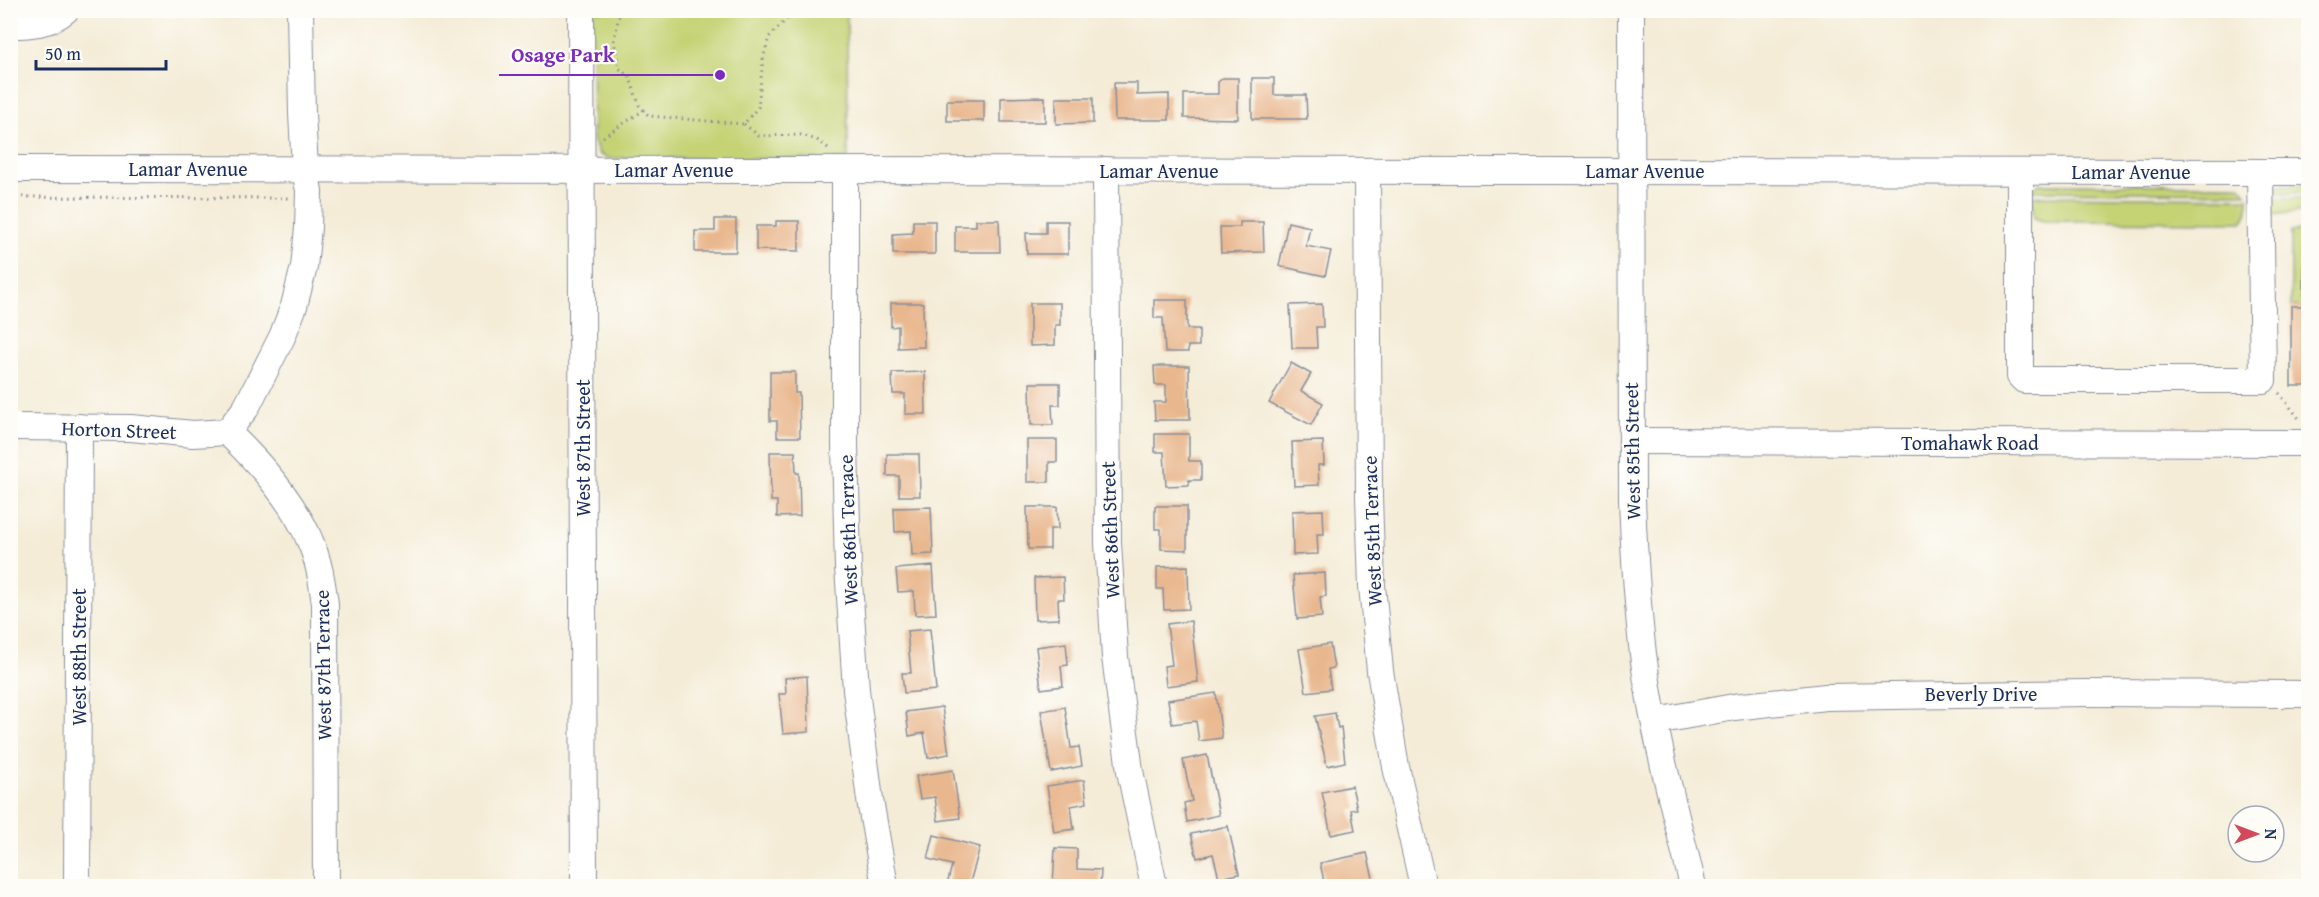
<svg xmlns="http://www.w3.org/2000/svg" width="2319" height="897" font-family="'Gentium Book Plus',serif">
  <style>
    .green { fill: #c5d375; stroke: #70816a; stroke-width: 1.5 }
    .building { fill: #e9b78e }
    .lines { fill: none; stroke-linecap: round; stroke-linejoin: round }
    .minor-casing { stroke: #888e9a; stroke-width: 28 }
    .path { stroke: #888e9a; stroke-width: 3; stroke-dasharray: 1.5 4.5; stroke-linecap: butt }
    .minor { stroke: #fff; stroke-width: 26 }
    .labels { text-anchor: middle; stroke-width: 4.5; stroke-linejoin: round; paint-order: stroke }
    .street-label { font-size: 20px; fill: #1b2f5e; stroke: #fdfcf7 }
    .leader { fill: none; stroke: #7b2cbf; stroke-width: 2 }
    .callout-dot { fill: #7b2cbf; stroke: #fdfcf7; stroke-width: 2 }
    .callout-label { font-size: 21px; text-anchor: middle; font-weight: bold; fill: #7b2cbf; stroke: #fdfcf7; stroke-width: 4.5; stroke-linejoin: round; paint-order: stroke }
  </style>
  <rect width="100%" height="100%" fill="#fdfcf7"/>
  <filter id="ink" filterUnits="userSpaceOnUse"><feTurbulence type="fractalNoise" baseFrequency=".0167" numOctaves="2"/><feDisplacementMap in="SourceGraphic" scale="12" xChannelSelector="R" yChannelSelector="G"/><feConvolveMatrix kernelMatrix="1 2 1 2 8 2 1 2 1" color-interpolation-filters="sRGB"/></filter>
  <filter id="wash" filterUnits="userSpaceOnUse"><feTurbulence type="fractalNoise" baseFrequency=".008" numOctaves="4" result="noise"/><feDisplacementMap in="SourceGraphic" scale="24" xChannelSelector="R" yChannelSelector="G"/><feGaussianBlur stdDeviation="1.35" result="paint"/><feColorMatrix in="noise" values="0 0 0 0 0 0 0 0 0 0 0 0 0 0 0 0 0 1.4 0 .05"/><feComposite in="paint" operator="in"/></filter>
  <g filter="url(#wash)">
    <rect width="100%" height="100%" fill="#f4ecd7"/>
    <g class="green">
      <path d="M592,11H847L848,159L606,158L599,154L593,139Z"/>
      <path d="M2040,184L2240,185L2246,193L2033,191L2034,188Z"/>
      <path d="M2279,185H2308V193H2271Z"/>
      <path d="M2032,196L2248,198C2248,207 2249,215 2242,222L2043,221L2034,218Z"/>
      <path d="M2269,198H2308V211L2272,215Z"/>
      <path d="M2308,230V233H2304V306H2291V231Z"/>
    </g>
    <g id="blocks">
      <g class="building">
        <path d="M1223,78H1238V119L1184,118V94H1218V82Z"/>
        <path d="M1252,78H1274V95H1306L1307,119H1252Z"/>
        <path d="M1114,83H1137V95L1169,94V120H1115Z"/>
        <path d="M1045,97V122H1001V98Z"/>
        <path d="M1056,98H1093V123L1056,124Z"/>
        <rect x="947" y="100" width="37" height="21"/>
        <path d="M715,219H736V252H695V231H715Z"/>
        <path d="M976,220H999L1000,252H955V226H976Z"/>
        <path d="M776,221H799V251L756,250V226H776Z"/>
        <path d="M913,221H935V254H893V234L913,233Z"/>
        <path d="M1046,221H1068V254H1027L1026,233H1046Z"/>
        <path d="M1240,222H1263L1264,252L1221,253L1220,227H1240Z"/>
        <path d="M1288,222L1310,227L1306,246L1331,251L1325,276L1279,266Z"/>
        <path d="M2304,233H2308V386H2291V306H2304Z"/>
        <path d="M1154,300H1187V329H1199V346H1188V352H1165L1163,318H1154Z"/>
        <path d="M891,303H923L924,347L898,348V326L891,327Z"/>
        <path d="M1030,303H1060V325H1055V345L1030,346Z"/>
        <path d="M1322,304L1323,327H1316L1317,348H1292L1290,305Z"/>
        <path d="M1291,363L1311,374L1301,391L1323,403L1311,425L1269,403Z"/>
        <path d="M1154,366H1189L1190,420H1155L1154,402H1166V385H1155Z"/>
        <path d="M770,372H795V393H799L800,437H777V421H770Z"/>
        <path d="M925,372L926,414H905V394H893L892,373Z"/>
        <path d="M1030,383H1060V405H1052L1053,425H1031Z"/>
        <path d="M1155,434H1189V461H1201V480H1189V485L1166,486L1164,452H1155Z"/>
        <path d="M1027,440H1057V462H1049V482H1027Z"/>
        <path d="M1323,441L1324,465H1318L1319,485L1294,486L1292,442Z"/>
        <path d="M770,452H795L796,473H799L800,516L777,517V501H771Z"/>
        <path d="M887,454H919L920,496H899V476H887Z"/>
        <path d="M1155,506H1187V550L1161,549V529H1155Z"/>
        <path d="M931,507L933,554L912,555L911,531L895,532L894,508Z"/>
        <path d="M1027,507H1057L1058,529H1050V549H1028Z"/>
        <path d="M1323,510L1324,534H1317L1318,554L1293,555L1292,511Z"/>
        <path d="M933,566L936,614L915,615L914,591L898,592L896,569Z"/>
        <path d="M1188,566L1189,609L1164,610L1163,589H1157V567Z"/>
        <path d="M1325,573L1326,596L1320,597L1322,617L1297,619L1293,575Z"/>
        <path d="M1063,577L1064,599H1058L1059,619L1035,620L1034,578Z"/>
        <path d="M1191,621L1198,682L1166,686L1164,666L1172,665L1167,624Z"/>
        <path d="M930,629L936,690L904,693L902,673H911L907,631Z"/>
        <path d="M1066,643L1068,665L1061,666L1063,686L1041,689L1036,647Z"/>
        <path d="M1330,644L1334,668L1328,669L1331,689L1306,692L1299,649Z"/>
        <path d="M807,676L809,732L783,734L779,694H786L785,678Z"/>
        <path d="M1216,693L1222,738L1199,741L1196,721L1172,724L1168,700Z"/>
        <path d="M942,707L949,754L928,758L924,733L909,736L906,712Z"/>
        <path d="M1065,707L1071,748L1079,747L1082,766L1051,772L1041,711Z"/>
        <path d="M1335,713L1338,728L1341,727L1345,762L1327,766L1315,716Z"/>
        <path d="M1207,755L1219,815L1187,822L1184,803L1192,801L1183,760Z"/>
        <path d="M953,770L960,818L938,821L935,797L920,799L916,776Z"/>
        <path d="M1084,780L1087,803L1071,806L1074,829L1054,832L1047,786Z"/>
        <path d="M1352,786L1357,809L1351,810L1355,830L1331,835L1322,792Z"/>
        <path d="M1228,826L1239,874L1219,878L1213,854L1197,858L1191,834Z"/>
        <path d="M934,835L980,847L969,886L947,885L952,865L928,859Z"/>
        <path d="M1055,848L1077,849V869L1101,870L1100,886H1053Z"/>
        <path d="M1367,853L1373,878L1350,883L1351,886H1325L1320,863Z"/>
      </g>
    </g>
  </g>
  <g filter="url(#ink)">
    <use href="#blocks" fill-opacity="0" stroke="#888e9a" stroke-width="1.5"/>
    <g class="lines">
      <defs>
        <g id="minor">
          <path d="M581,10L584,886"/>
          <path d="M1631,10L1632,499C1634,551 1637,603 1643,654C1653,733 1675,810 1693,886"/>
          <path d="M10,25C31,25 50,24 66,10"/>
          <path d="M10,169L2308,172"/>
          <path d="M1106,170L1108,543L1115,657L1130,771L1154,886"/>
          <path d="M845,172V445L848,567L856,690L870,800L885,886"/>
          <path d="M1367,172L1369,497L1372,586L1380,671L1396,767L1423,886"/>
          <path d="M2020,172V376L2024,380H2263L2260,172"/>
          <path d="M10,427L131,428L193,434L227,432"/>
          <path d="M227,432C258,461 294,502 310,541C319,561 322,582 325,604L326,886"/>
          <path d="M227,432L246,408L282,337L294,306L304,267L308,228L309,191L305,169L302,114L300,10"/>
          <path d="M1632,441L2308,443"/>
          <path d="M1656,721L1734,707L1826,697L2086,693L2308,694"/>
          <path d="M77,886L79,427"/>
        </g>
      </defs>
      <use href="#minor" class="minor-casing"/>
      <g class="path">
        <path d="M620,10L614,41L619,68L630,78L639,105L649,116L744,124L758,107L763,59L769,37L796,10"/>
        <path d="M744,124L759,136L801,135L817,140L828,148"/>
        <path d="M603,137L644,110"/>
        <path d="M10,197L288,198"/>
        <path d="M2279,393L2301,421"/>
      </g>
      <use href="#minor" class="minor"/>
    </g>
  </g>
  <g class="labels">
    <g class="street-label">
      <text x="188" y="176">Lamar Avenue</text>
      <text x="674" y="177">Lamar Avenue</text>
      <text x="1159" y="178">Lamar Avenue</text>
      <text x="1645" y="178">Lamar Avenue</text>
      <text x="2131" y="179">Lamar Avenue</text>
      <text transform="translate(119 430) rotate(2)" y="7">Horton Street</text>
      <text x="1970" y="450">Tomahawk Road</text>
      <text transform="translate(583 448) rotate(-90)" y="7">West 87th Street</text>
      <text transform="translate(1632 451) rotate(-91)" y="7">West 85th Street</text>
      <text transform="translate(848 530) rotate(-92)" y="7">West 86th Terrace</text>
      <text transform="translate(1110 530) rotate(-92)" y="7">West 86th Street</text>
      <text transform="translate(1372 531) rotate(-92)" y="7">West 85th Terrace</text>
      <text transform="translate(79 657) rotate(-90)" y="7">West 88th Street</text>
      <text transform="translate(323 665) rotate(-91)" y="7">West 87th Terrace</text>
      <text x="1981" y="701">Beverly Drive</text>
    </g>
  </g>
  <path class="leader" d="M720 75L627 75H499"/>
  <circle class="callout-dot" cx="720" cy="75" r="6"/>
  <g class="callout-label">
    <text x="563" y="62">Osage Park</text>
  </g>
  <rect width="2319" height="897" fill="none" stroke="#fdfcf7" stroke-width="36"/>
  <g transform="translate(2256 834) rotate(90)"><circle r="28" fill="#fdfcf7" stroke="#a3aaba" stroke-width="1.5"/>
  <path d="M0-4.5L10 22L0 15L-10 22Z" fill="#d1495b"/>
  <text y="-9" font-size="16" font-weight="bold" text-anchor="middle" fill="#1b2f5e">N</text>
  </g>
  <path d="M36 60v9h130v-9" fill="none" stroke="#1b2f5e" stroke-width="3"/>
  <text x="45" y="60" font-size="18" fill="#1b2f5e" stroke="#fdfcf7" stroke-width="4.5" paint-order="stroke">50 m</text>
</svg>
